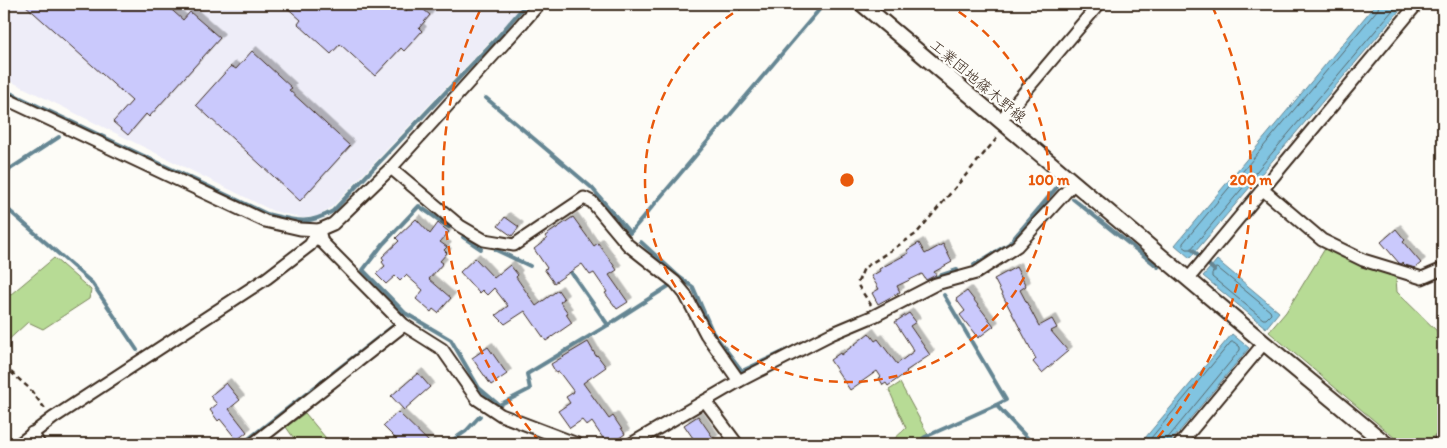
<svg xmlns="http://www.w3.org/2000/svg" width="1447" height="448" font-family="Itim,'Klee One',sans-serif">
  <style>
    .built { fill: #eeedf8 }
    .green { fill: #b7db95; stroke: #79825a }
    .water { fill: #81c4e1; stroke: #658693 }
    .lines { fill: none; stroke-linecap: round; stroke-linejoin: round }
    .shore { stroke: #57686c; stroke-width: 1 }
    .stream { stroke: #658693; stroke-width: 4 }
    .building { fill: #cac9fc; stroke: #3b2a1e; filter: url(#shadow) }
    .minor-casing { stroke: #3b2a1e; stroke-width: 15 }
    .tertiary-casing { stroke: #3b2a1e; stroke-width: 18 }
    .path { stroke: #3b2a1e; stroke-width: 2.5; stroke-dasharray: 5 4; stroke-linecap: butt }
    .minor { stroke: #fdfcf7; stroke-width: 11 }
    .tertiary { stroke: #fdfcf7; stroke-width: 14 }
    .ring { fill: none; stroke: #e8590c; stroke-width: 2.5; stroke-dasharray: 9 6 }
    .labels { text-anchor: middle; stroke-width: 4.5; stroke-linejoin: round; paint-order: stroke }
    .street-label { font-size: 15px; fill: #3b2a1e; stroke: #fdfcf7 }
    .centre { fill: #e8590c; stroke: #fdfcf7; stroke-width: 2.5 }
    .ring-label { font-size: 15px; text-anchor: middle; font-weight: bold; fill: #e8590c; stroke: #fdfcf7; stroke-width: 4.5; stroke-linejoin: round; paint-order: stroke }
  </style>
  <defs>
    <filter id="shadow"><feDropShadow dx="4.5" dy="-4.5" stdDeviation="0" flood-color="#0004"/></filter>
  </defs>
  <rect width="100%" height="100%" fill="#fdfcf7"/>
  <filter id="ink" filterUnits="userSpaceOnUse"><feTurbulence type="fractalNoise" baseFrequency=".02" numOctaves="2"/><feDisplacementMap in="SourceGraphic" scale="10" xChannelSelector="R" yChannelSelector="G"/><feConvolveMatrix kernelMatrix="1 2 1 2 8 2 1 2 1" color-interpolation-filters="sRGB"/></filter>
  <g filter="url(#ink)">
    <path class="built" d="M4,4H524L509,21L333,206L319,216L303,218L273,211L4,78Z"/>
    <g class="green">
      <path d="M1326,247L1396,278L1397,292L1443,337V425L1427,444H1402L1269,332L1286,312Z"/>
      <path d="M54,258L91,290L89,299L43,329L28,322L4,344V300Z"/>
      <path d="M900,383L932,442L928,444H889L906,428L889,390Z"/>
      <path d="M305,413L330,443L331,444H298L286,427Z"/>
    </g>
    <g class="water">
      <path d="M1376,4H1405L1190,258L1175,245Z"/>
      <path d="M1217,260L1279,312L1266,328L1203,276Z"/>
      <path d="M1232,334L1249,348L1169,444H1140Z"/>
    </g>
    <g class="lines">
      <g class="shore">
        <path d="M1379,4L1378,9L1183,243V246L1187,249H1191L1398,4"/>
        <path d="M1216,268L1219,269L1270,311L1271,314L1266,319H1263L1212,277V274Z"/>
        <path d="M1146,444L1231,342H1234L1240,347V350L1167,439L1165,444"/>
      </g>
      <g class="stream">
        <path d="M4,90L267,214C294,220 307,226 333,211L496,39L526,4"/>
        <path d="M486,98L592,188L630,233L824,4"/>
        <path d="M4,173L59,137"/>
        <path d="M1073,199L1158,267"/>
        <path d="M4,206L92,283L137,350"/>
        <path d="M449,227L419,206L383,244L363,270L405,313L451,340L479,388L499,405L530,389L527,374L608,325L675,282L678,276L641,242"/>
        <path d="M463,237L481,249"/>
        <path d="M1192,249L1214,270"/>
        <path d="M496,250L530,266"/>
        <path d="M974,265L1009,244L1057,187"/>
        <path d="M568,268L608,325"/>
        <path d="M678,276L693,287L713,333L742,371L796,346"/>
        <path d="M926,283L939,276L957,270"/>
        <path d="M944,295L1006,400L996,405"/>
        <path d="M242,444L393,326"/>
        <path d="M447,444L466,431L480,416"/>
        <path d="M916,444L925,437L996,405L1033,444"/>
      </g>
    </g>
    <g class="building">
      <path d="M24,4H165L183,20L190,12L220,38L149,117L146,114L128,135L113,122L132,101Z"/>
      <path d="M283,4H396L405,12L412,4H417L430,15L419,28L422,31L404,51L401,48L375,76L340,44L331,54L298,24L301,20Z"/>
      <path d="M252,51L292,88L289,90L350,146L300,201L196,105L231,66L236,69Z"/>
      <path d="M505,217L519,227L512,236L498,226Z"/>
      <path d="M573,217L594,246L598,243L617,270L609,275L628,302L617,309L605,293L607,292L594,273L590,275L582,264L554,283L544,269L547,268L534,249L547,239L545,236Z"/>
      <path d="M416,219L430,234L438,223L449,232L440,242L447,247L444,250L447,253L440,261L443,263L429,279L451,298L438,313L433,309L431,312L416,299L423,290L406,275L400,281L395,276L386,284L376,274L385,266L382,262L384,260L382,257L399,241L396,238Z"/>
      <path d="M1396,229L1405,240L1403,242L1421,263L1415,268L1405,265L1402,262L1401,264L1399,263L1381,242Z"/>
      <path d="M919,243L925,254L943,244L952,262L934,272L936,275L926,280L922,274L897,286L900,292L878,304L872,293L879,289L871,276L880,271L879,269L909,253L907,250Z"/>
      <path d="M475,258L494,278L510,265L518,275L516,277L536,306L558,290L564,299L560,302L568,313L566,314L572,323L546,341L525,311L505,324L496,315L508,306L494,288L487,295L482,290L479,293L460,272Z"/>
      <path d="M1016,267L1026,286L1020,290L1039,326L1052,319L1057,328L1051,331L1068,351L1042,373L1033,362L1036,359L994,279Z"/>
      <path d="M967,291L994,326L978,338L960,315L965,311L956,299Z"/>
      <path d="M909,313L916,322L910,326L930,355L906,371L907,372L888,386L886,383L883,385L879,378L881,377L877,371L850,390L830,360L840,353L841,355L869,333L875,341L878,339L897,364L914,351L895,322Z"/>
      <path d="M588,342L596,356L597,355L606,367L583,383L609,419L613,416L625,434L611,444H607L592,422L587,426L582,420L570,428L558,411L570,403L566,397L574,392L559,372L556,373L551,364Z"/>
      <path d="M488,347L507,374L491,385L472,358Z"/>
      <path d="M418,373L430,387L404,410L391,396Z"/>
      <path d="M226,383L240,400L229,409L247,432L237,440L220,419L218,421L210,410L217,404L210,396Z"/>
      <path d="M398,412L431,444H401L383,426Z"/>
      <path d="M698,416L714,439L707,444H697L684,425Z"/>
    </g>
    <g class="lines">
      <defs>
        <g id="minor">
          <path d="M4,98L265,221L300,229L319,230L333,224L391,168L518,28L539,4"/>
          <path d="M1000,121L1099,4"/>
          <path d="M391,168L460,226L484,240L514,245L584,198L592,202L628,245L675,282L685,294L706,334L739,381"/>
          <path d="M1262,189L1322,240L1363,260L1422,278L1443,269"/>
          <path d="M319,230L322,242L404,325L442,349L477,399L501,415L577,444"/>
          <path d="M1188,279L1417,4"/>
          <path d="M705,401L737,444"/>
          <path d="M32,433L39,444"/>
          <path d="M19,444L53,418L267,278L310,245L319,230"/>
          <path d="M253,444L404,325"/>
          <path d="M631,444L739,381L831,334L874,316L936,284L976,273L1017,246L1074,183"/>
          <path d="M1180,444L1264,343"/>
          <path d="M1438,444L1443,438"/>
        </g>
        <path id="tertiary" d="M862,4L1264,343L1386,444"/>
      </defs>
      <use href="#minor" class="minor-casing"/>
      <use href="#tertiary" class="tertiary-casing"/>
      <g class="path">
        <path d="M871,305L857,284L864,268L916,234L998,137"/>
        <path d="M4,366L29,388L46,410"/>
      </g>
      <use href="#minor" class="minor"/>
      <use href="#tertiary" class="tertiary"/>
    </g>
  </g>
  <g class="ring">
    <path d="M946 4A202 202 0 1 1 748 4"/>
    <path d="M540 442A404 404 0 0 1 482 6M1212 6A404 404 0 0 1 1154 442"/>
  </g>
  <g class="labels">
    <g class="street-label">
      <text transform="translate(978 81) rotate(40)" y="5">工業団地篠木野線</text>
    </g>
  </g>
  <circle cx="847" cy="180" r="8" class="centre"/>
  <g class="ring-label">
    <text x="1049" y="185">100 m</text>
    <text x="1251" y="185">200 m</text>
  </g>
  <rect width="1447" height="448" fill="none" stroke="#fdfcf7" stroke-width="20"/>
  <rect x="10" y="10" width="1427" height="428" fill="none" stroke="#3b2a1e" stroke-width="2" filter="url(#ink)"/>
</svg>
